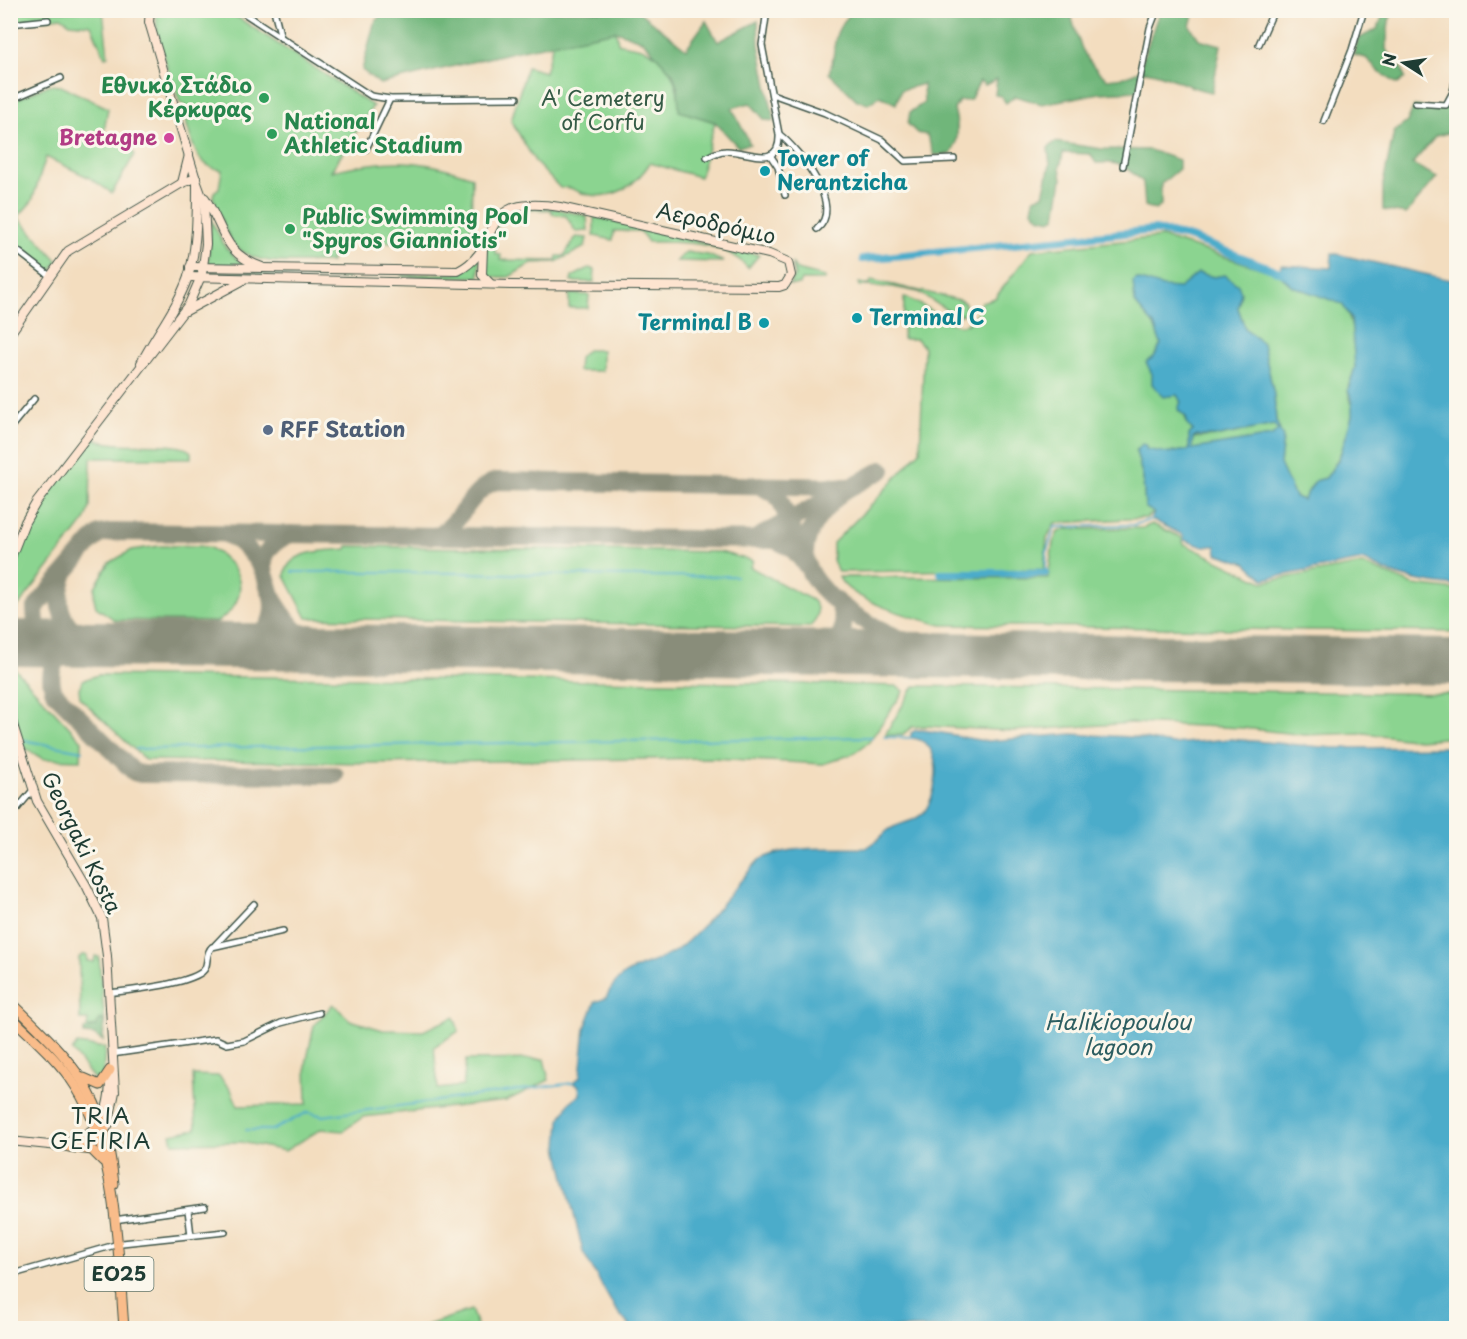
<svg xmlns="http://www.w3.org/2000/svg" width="1467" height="1339" font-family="'Playpen Sans',sans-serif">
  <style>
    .green { fill: #8bd490; stroke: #558862; stroke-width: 1.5 }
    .forest { fill: #70b67a; stroke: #487a57; stroke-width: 1.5 }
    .water { fill: #4bacca; stroke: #35747f; stroke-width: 1.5; fill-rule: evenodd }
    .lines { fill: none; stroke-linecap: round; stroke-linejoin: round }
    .stream { stroke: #4bacca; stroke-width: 2 }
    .canal { stroke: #4bacca; stroke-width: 8 }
    .taxiway { stroke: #898d7a; stroke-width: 18 }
    .runway { stroke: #898d7a; stroke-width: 46 }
    .street-casing { stroke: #3f5549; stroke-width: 8 }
    .secondary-casing { stroke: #3f5549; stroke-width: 10 }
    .primary-casing { stroke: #3f5549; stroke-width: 11 }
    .street { stroke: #fff; stroke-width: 5 }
    .secondary { stroke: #fde4d0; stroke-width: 8 }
    .primary { stroke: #f9bc8a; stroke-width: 9 }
    .leisure-dot { fill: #2e9e5b; stroke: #fbf7ec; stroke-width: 2 }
    .hotel-dot { fill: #d1479c; stroke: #fbf7ec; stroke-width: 2 }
    .culture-dot { fill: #0f9aa8; stroke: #fbf7ec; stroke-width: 2 }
    .service-dot { fill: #5c6f8a; stroke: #fbf7ec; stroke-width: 2 }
    .labels { text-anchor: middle; stroke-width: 6; stroke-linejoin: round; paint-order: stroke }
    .shield { fill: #fbf7ec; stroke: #61756b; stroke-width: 1.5 }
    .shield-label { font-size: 20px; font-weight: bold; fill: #1f3d34 }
    .leisure-label { font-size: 21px; font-weight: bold; fill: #27864d; stroke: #fbf7ec; text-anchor: start }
    .park-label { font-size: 21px; fill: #355b46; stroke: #fbf7ec }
    .hotel-label { font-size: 21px; font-weight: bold; fill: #b23c85; stroke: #fbf7ec; text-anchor: end }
    .culture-label { font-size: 21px; font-weight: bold; fill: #0d838f; stroke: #fbf7ec; text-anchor: start }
    .street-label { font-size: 21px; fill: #1f3d34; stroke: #fbf7ec }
    .service-label { font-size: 21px; font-weight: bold; fill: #4e5e75; stroke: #fbf7ec; text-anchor: start }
    .water-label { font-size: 22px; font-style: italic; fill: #2c5e61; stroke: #fbf7ec }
    .neighbourhood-label { font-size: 22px; letter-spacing: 1.5px; fill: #1f3d34; stroke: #fbf7ec }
  </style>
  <rect width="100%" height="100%" fill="#fbf7ec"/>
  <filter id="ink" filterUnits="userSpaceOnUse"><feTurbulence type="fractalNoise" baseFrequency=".0167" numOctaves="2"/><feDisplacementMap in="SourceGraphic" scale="12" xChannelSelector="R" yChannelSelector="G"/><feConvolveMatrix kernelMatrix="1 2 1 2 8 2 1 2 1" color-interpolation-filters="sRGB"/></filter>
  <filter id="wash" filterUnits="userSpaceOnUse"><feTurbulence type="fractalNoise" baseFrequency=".008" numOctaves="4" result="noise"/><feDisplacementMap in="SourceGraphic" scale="24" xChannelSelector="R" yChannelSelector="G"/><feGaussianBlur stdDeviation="1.35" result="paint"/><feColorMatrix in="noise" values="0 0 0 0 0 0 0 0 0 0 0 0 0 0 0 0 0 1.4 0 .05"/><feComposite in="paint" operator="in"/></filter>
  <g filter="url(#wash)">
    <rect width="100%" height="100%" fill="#f3ddbf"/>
    <g class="green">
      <path d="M10,11H103L108,56L105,57L91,25L70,23L61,17L11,24Z"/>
      <path d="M158,11H228L373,106L331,171C387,159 418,157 472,177L471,238L467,243L332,241L331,262C302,261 255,269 234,244C224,231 219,212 213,197L214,192L219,188L222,170C195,167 193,144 186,122L189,117L186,106L180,103C173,82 150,29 158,11Z"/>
      <path d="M616,31L618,43C627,46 638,46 647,50C672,62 679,86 680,111L715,122L700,177L650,163C634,187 612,202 582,193C573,190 569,186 560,188L536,163L511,121L527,67L545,72L553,43Z"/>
      <path d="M49,85L61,86L108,108L104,131L135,154L112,193L88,177L46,157L32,201L18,217L58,261L49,274L11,240L10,102Z"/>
      <path d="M525,207L553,208L587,216L588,231L576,232L566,216L552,214V210C514,209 508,207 489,241L493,245L496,254L501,255L500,260L556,261L557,256H564L576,237L587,238L585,247L556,262L532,263L509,277H488C476,260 492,218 511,210C515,208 520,208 525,207Z"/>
      <path d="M594,217L759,255L748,268C723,240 682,242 648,242L640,231H614L613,240L594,236Z"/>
      <path d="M211,220L226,248L245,266L208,264Z"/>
      <path d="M1162,237L1279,274C1299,295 1325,289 1343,305C1352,314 1356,353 1355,367C1354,374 1349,381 1348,388C1348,397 1354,405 1352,415C1349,438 1339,459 1326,478L1315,481L1303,500L1295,497L1280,464L1283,438L1276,421L1274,395L1263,344L1245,328L1238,308L1241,292L1225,275L1214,277L1198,273L1180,288H1163L1137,279L1135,303L1154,325L1161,344L1154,357L1152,384L1169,396L1177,395C1184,405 1183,423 1193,430L1189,435V450L1167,453L1145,449L1136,451L1143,478L1145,507L1154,513L1146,518L1055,523L1047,538L1044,569L838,572L833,560V543L874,502L920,451L924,347L917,339H903L904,298C934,303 966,354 981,302L995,298L1032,250Z"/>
      <path d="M686,252L708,255L724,262L676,261Z"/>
      <path d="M480,255L479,277H402V275L457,273Z"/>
      <path d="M792,263L797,270L825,277V280H801L799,285H789L795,276Z"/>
      <path d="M589,268L595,270L594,282H571L572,277Z"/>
      <path d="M207,272L348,274V278L207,274Z"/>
      <path d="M871,280L960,300L965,303L966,313L957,316L918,292L893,287L860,286L859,283L870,285Z"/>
      <path d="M569,294L589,295L588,308H569Z"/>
      <path d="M587,350H602V371H578L579,358Z"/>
      <path d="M1274,425L1279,430L1272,436L1192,450L1193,438L1219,436Z"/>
      <path d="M93,438C115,451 179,438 191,452V458H91L90,507L86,519L16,609L15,669L82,741L81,760L43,759L23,747L11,698L10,574L32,517L75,458Z"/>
      <path d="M1152,524L1181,537L1184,544L1263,582L1362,564L1414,585L1456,590V632L942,625C918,619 847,600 839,577L1048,578L1053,543L1058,532L1066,529L1143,528Z"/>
      <path d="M159,546C174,546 192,544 207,547C214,548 221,555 226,560C249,580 241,607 217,622L115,620L96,607L94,598L95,587L109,563L132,550Z"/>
      <path d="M348,546L720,552L753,561L750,567L812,600C821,609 818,618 810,627L307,618L285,576C287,549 327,551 347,549Z"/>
      <path d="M98,675L830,684L897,686L904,691L869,742L853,754L823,764L712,758L371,763L145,760L80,698L79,688L83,680Z"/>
      <path d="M914,686L1456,694V737L1419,740L1364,733L1304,735L1243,728L1132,723L1013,731L925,726L912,727L902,735H885Z"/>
      <path d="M82,955H87V961L94,962L95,956L99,957L105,1027L104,1021L100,1020L96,1026L87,1028L88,1020H80L79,958Z"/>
      <path d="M333,1004L350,1020L383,1030L423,1031L454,1017L459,1031L434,1047L438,1089L463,1086L466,1060L544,1059L549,1080L506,1101L363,1117L343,1131L321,1129L285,1151L241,1142L173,1143L171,1134L196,1129L193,1075L219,1076L231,1090L238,1106L307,1104L306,1064L314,1025Z"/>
      <path d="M77,1044L105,1048L103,1076L99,1080L93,1078L72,1051Z"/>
      <path d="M471,1310L478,1328H419Z"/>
    </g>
    <g class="forest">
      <path d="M384,10L638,11L686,49L706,21L718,42L758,21L759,45L774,121L765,120L750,103L732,108L750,144L738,147L715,122L679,111L678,89L673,74L643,41L616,31L513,52L380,84L362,70L374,24Z"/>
      <path d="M853,11H1075L1071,15C1079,44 1083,60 1107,79L1124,77L1139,71L1157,18L1162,11H1194L1190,26L1199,39L1221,45L1212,92C1185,88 1170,74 1145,71L1141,73L1137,91L1100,93L1042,104L1015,96L1006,103L1001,96L995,95L997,79L985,85L980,81L970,100L959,101L954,109C958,124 960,141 951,154L934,155L927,135L917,133L908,124L910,112L924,103L923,84L901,90L896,104L880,96L868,104L857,100L829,73C840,43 826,39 853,11Z"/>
      <path d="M1385,11H1393L1389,21L1386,49L1402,69L1405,78L1398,84L1379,72L1366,58L1354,55L1358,39L1377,29Z"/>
      <path d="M1456,91V131L1436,136L1412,164L1437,177L1406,214L1383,210V184L1394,132L1407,122L1414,106C1436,108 1447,116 1456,91Z"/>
      <path d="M1055,142L1102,149L1150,150L1179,160V169L1161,184V206L1155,210L1145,206L1143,182C1125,166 1121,161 1096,163L1090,154L1063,153L1060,168L1062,179L1056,217L1050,220L1039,217L1032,211L1034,198L1043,195L1050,165L1048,148Z"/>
      <path d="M100,1019L104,1021L103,1041L94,1035L84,1034V1029L96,1026Z"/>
    </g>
    <g class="water">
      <path d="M1332,253L1456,281V586C1420,582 1395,578 1363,560L1264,579L1246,563L1217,554L1216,546H1201L1184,540L1183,535L1151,519L1154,513L1145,507L1143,478L1136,451L1142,444L1146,445V449L1167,453L1189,450V435L1193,430L1188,426L1186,417L1178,410L1181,401L1177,395L1163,397L1152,384V374L1146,362L1154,357L1161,344L1154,325L1135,303L1133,282L1137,279L1163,287L1180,288L1198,273L1214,277L1225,275L1238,285L1241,292L1238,308L1245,328L1263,344L1274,395L1276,421L1283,438L1280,464L1295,497L1303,500L1315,481L1326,478L1339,459L1352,416V400L1348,390L1355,367L1351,318L1342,304L1292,286L1279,274L1281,265L1331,268ZM1274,425L1278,430L1272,436L1192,449L1193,438L1197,436H1219Z"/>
      <path d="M916,730C943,730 961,739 987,741L1071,734L1133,737L1172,744L1230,739L1334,748L1456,747V1328H631L614,1307L583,1252L561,1161L558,1147L560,1120L570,1102L580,1095L579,1086L573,1083L580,1077L585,1028L595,1002L606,998C620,964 648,969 675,951C704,931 733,887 759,860C791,843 830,850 865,848C875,844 879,838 887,831C898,822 913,824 924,812C939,793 945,740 911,738V733Z"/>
    </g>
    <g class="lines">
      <g class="stream">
        <path d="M292,572C440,570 588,578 736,576"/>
        <path d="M1045,573L1047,550L1055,527L1133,525L1153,519"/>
        <path d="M884,737L912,738"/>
        <path d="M22,740L83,751"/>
        <path d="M136,749L872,737"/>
        <path d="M246,1130H273L308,1112L323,1116L573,1083"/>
      </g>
      <g class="canal">
        <path d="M863,259L1155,230L1188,237L1288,275"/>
        <path d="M941,573H1045"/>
      </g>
      <g class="taxiway">
        <path d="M759,485L776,495L781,502L803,557"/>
        <path d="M843,491C826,508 806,527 805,552C804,595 886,636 921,646C942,653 964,654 985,656"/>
        <path d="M226,534C268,552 303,637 233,646"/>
        <path d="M291,534C276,540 262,551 264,568C267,598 295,640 323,647"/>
        <path d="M435,536C461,526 469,490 496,481L851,487"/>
        <path d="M755,539L882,470"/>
        <path d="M64,576C50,613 70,639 108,644"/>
        <path d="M36,622L35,610L39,603L91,542L100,534L112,532L775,540L792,548L806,565"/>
        <path d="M90,644C63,646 44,664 54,692L134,772L141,774L335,775"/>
        <path d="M798,653C831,651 855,638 837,601"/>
      </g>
      <path class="runway" d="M15,643L1456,662"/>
    </g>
  </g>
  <g filter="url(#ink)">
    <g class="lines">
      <defs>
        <g id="street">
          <path d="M239,10L371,96L390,99L517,98"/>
          <path d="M274,10L281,38"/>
          <path d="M10,24L48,20"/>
          <path d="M1259,44L1274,10"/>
          <path d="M772,94L825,113L882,140L905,161L954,159"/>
          <path d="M10,100L61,78"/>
          <path d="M1415,103L1446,105L1453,92L1456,76"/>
          <path d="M1324,121L1352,50L1364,10"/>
          <path d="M779,134C799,150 845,206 817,229"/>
          <path d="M366,149L390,99"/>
          <path d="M770,155L778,167L785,195"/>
          <path d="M707,157C713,154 719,151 725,151C745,149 781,172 779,134L762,45L767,10"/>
          <path d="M1123,166L1150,28L1157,10"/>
          <path d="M10,245L50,276"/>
          <path d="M10,428L34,399"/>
          <path d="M10,817L33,790"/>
          <path d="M215,945L254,904"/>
          <path d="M109,993C132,990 184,985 202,972C210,966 204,954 212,947L283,931"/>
          <path d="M112,1054L216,1039L227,1044L244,1041L281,1023L319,1013"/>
          <path d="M188,1210L191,1236"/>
          <path d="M114,1220L205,1207"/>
          <path d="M10,1275L122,1243L225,1232"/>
        </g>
        <g id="secondary">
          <path d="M182,183L189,155"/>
          <path d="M205,198C225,229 222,253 262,267"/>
          <path d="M483,248L482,275L491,284"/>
          <path d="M188,277L511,285L779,287L785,285L791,275L788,262L769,254L560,207C472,193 507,246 458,271L190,267"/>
          <path d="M186,311L242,281"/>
          <path d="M10,334L68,251L182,183L196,178"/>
          <path d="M141,363C156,334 177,308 188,277C197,249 197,214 197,184"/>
          <path d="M10,560L25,522L36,503L189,304L202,274L206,244L204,202L197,183L149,22L150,10"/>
          <path d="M10,715L37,801L86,885L102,918L107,956L115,1092L108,1126L103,1133L92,1140L69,1147L10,1141"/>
          <path d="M59,1143C97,1135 109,1120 110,1081"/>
        </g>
        <g id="primary">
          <path d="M10,1001C73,1062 105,1092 114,1184"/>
          <path d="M10,1016C33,1038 59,1060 76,1087C117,1152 118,1253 124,1328"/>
          <path d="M84,1078L100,1085L110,1070"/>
          <path d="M69,1147L92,1150L103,1161"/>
        </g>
      </defs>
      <use href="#street" class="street-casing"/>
      <use href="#secondary" class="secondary-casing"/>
      <use href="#primary" class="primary-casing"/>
      <use href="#street" class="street"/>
      <use href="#secondary" class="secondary"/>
      <use href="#primary" class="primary"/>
    </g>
  </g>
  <g class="leisure-dot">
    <circle cx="264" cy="98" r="6"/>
    <circle cx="272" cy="134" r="6"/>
    <circle cx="290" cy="229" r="6"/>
  </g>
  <circle class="hotel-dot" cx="169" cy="138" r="6"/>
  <g class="culture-dot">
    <circle cx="765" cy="171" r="6"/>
    <circle cx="857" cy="318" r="6"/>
    <circle cx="764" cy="323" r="6"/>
  </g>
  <circle class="service-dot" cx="268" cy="430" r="6"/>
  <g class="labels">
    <rect class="shield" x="84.5" y="1257" width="69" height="34" rx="4.5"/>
    <g class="shield-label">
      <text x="119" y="1281">ΕΟ25</text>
    </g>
    <g class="leisure-label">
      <text x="252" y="93" text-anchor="end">Εθνικό Στάδιο<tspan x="252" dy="24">Κέρκυρας</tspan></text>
      <text x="284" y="129">National<tspan x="284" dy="24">Athletic Stadium</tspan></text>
      <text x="302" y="224">Public Swimming Pool<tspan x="302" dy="24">"Spyros Gianniotis"</tspan></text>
    </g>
    <g class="park-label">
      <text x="603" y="106">A' Cemetery<tspan x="603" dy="24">of Corfu</tspan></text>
    </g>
    <g class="hotel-label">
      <text x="157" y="145">Bretagne</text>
    </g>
    <g class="culture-label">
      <text x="777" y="166">Tower of<tspan x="777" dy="24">Nerantzicha</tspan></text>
      <text x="869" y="325">Terminal C</text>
      <text x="752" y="330" text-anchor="end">Terminal B</text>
    </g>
    <g class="street-label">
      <text transform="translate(716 224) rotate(13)" y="7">Αεροδρόμιο</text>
      <text transform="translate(81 843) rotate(64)" y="7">Georgaki Kosta</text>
    </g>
    <g class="service-label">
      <text x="280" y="437">RFF Station</text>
    </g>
    <g class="water-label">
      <text x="1118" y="1030">Halikiopoulou<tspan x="1118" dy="25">lagoon</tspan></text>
    </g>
    <g class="neighbourhood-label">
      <text x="101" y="1124">TRIA<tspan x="101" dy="25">GEFIRIA</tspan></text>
    </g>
  </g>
  <rect width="1467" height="1339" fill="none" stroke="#fbf7ec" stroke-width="36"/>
  <g transform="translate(1404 63) rotate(282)" stroke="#fbf7ec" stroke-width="4.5" paint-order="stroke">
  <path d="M0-4.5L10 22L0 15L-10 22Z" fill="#1f3d34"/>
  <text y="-9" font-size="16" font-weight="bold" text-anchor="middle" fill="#1f3d34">N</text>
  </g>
</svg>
